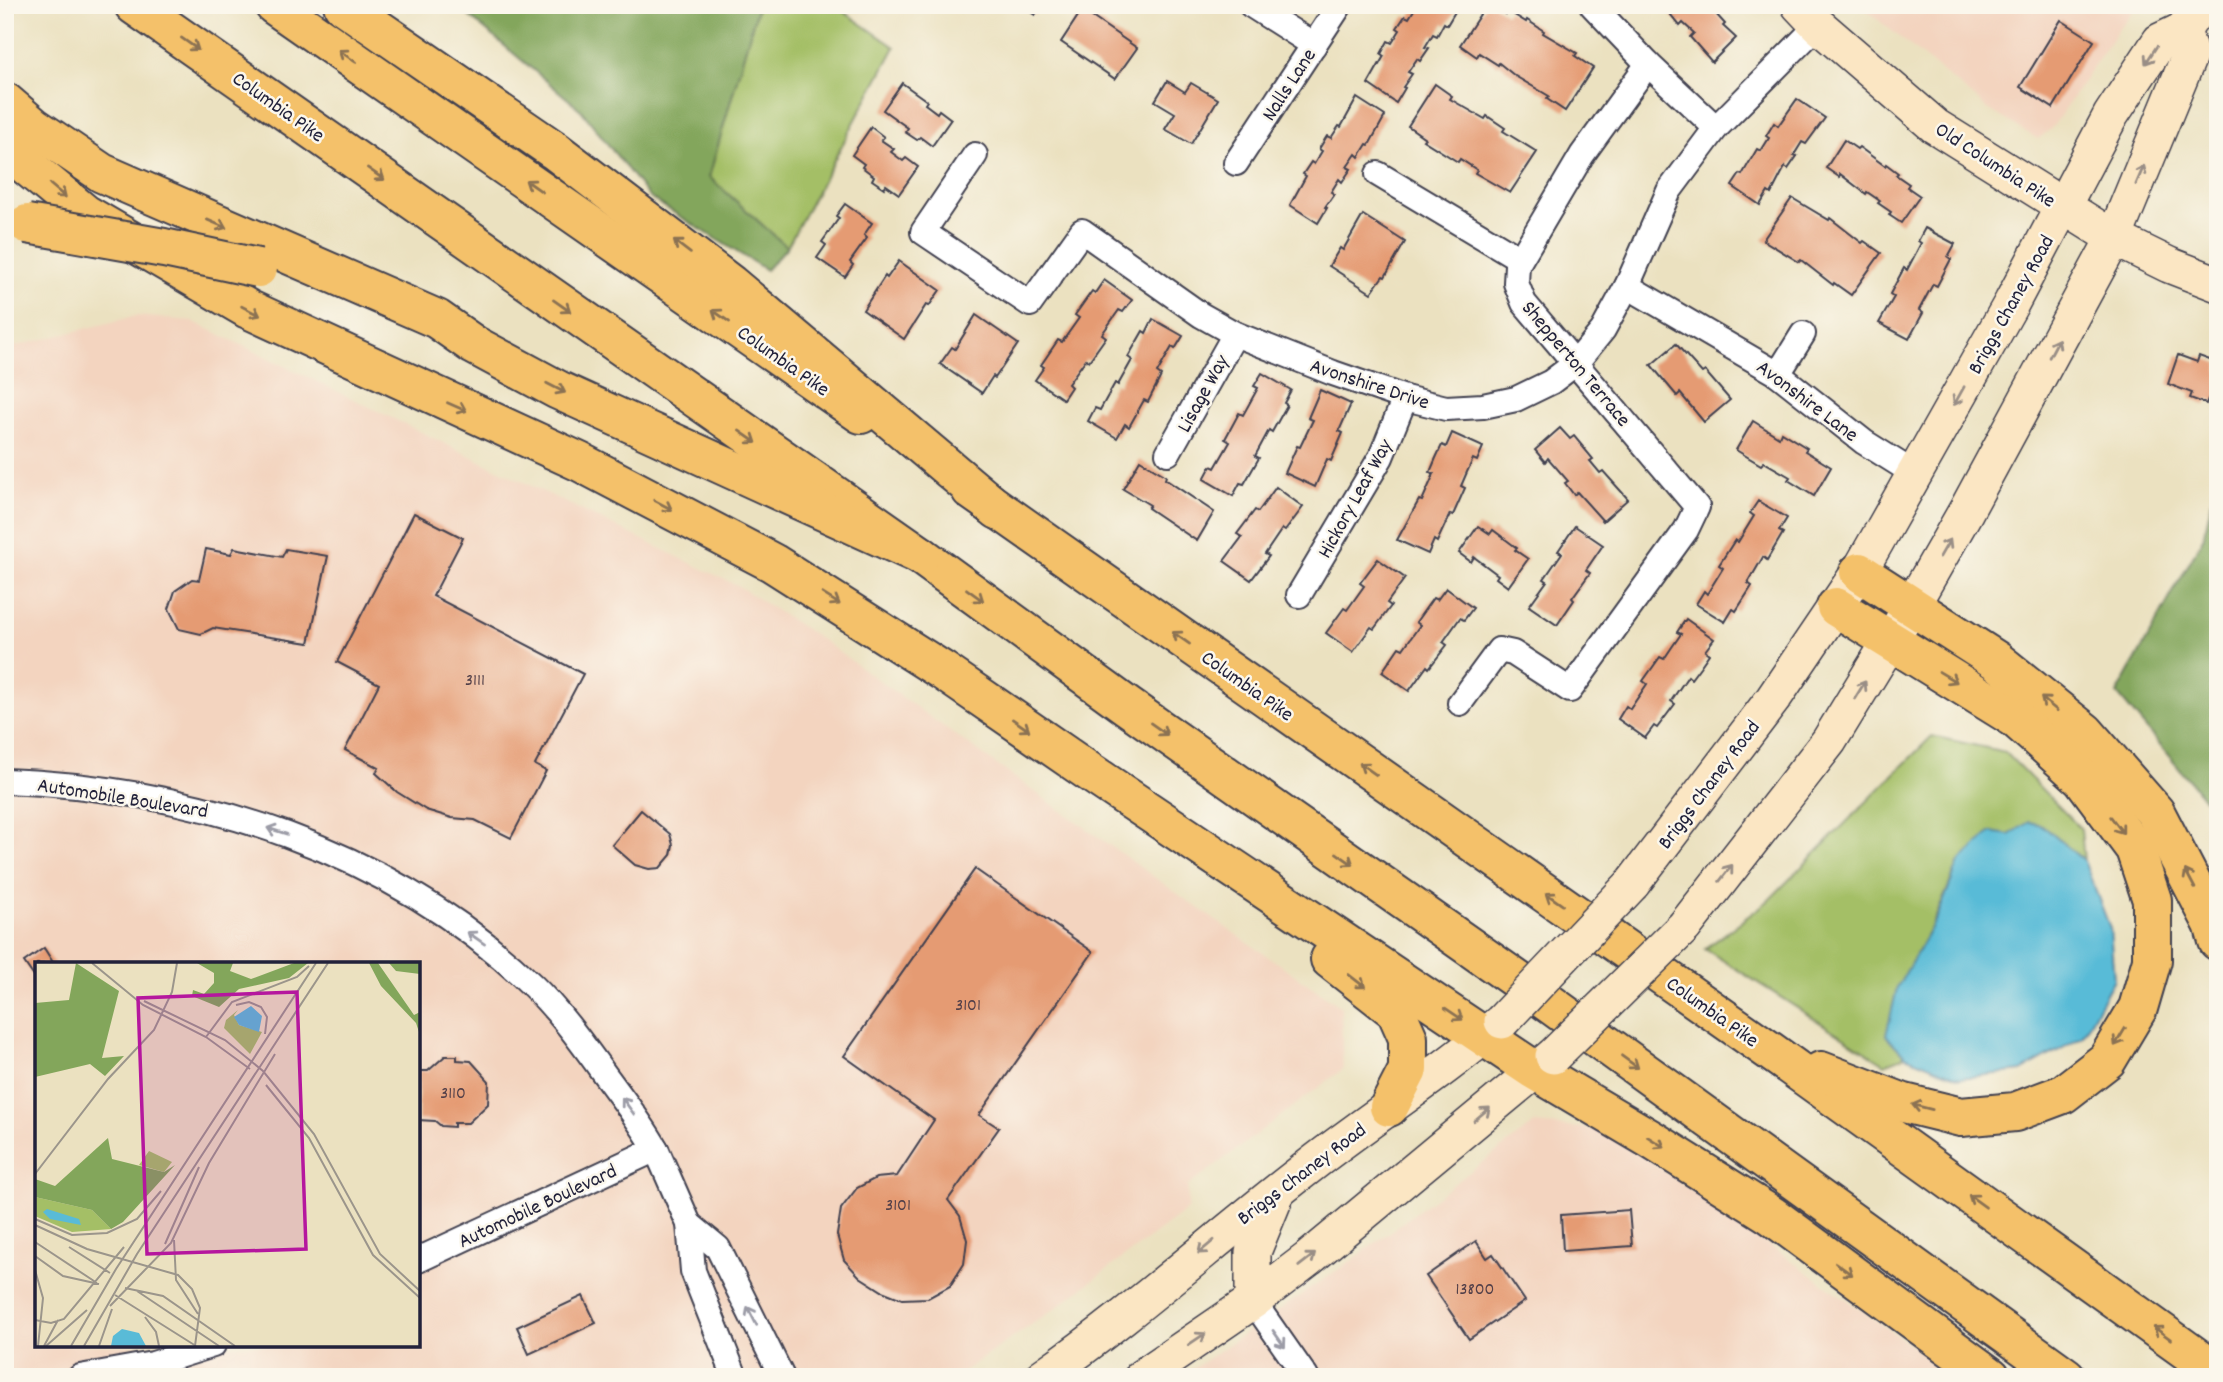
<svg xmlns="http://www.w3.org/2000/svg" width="2223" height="1382" font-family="Dekko,sans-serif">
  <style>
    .built { fill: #f3d4bf; fill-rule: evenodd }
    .green { fill: #a4bf66; stroke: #637050; stroke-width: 2 }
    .forest { fill: #83a65b; stroke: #52644b; stroke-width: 2 }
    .water { fill: #59bbd7; stroke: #3e6e89; stroke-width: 2 }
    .building { fill: #e59b73 }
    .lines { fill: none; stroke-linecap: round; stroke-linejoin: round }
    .minor-casing { stroke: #403f4f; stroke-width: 28 }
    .secondary-casing { stroke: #403f4f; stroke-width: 38 }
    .trunk-casing { stroke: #403f4f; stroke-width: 42 }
    .motorway-casing { stroke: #403f4f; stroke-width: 42 }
    .minor { stroke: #fff; stroke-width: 24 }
    .secondary { stroke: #fbe6c3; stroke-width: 35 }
    .trunk { stroke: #f4c16a; stroke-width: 38 }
    .motorway { stroke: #f4c16a; stroke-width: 38 }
    .secondary-bridge-casing { stroke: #403f4f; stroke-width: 38; stroke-linecap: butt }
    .motorway-bridge-casing { stroke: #403f4f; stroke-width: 42; stroke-linecap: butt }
    .secondary-bridge { stroke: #fbe6c3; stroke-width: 35 }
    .motorway-bridge { stroke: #f4c16a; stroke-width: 38 }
    .oneway { stroke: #8b7252 }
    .oneway2 { stroke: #998e86 }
    .oneway3 { stroke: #9c9ca7 }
    .labels { text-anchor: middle; stroke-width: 5; stroke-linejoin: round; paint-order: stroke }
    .number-label { font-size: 18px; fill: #534049 }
    .street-label { font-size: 21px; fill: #22223b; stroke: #fbf7ec }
    .inset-road { fill: none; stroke: #9b958b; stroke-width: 2 }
    .view { fill: #b5179e; fill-opacity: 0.15; stroke: #b5179e; stroke-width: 3.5 }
    .inset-edge { fill: none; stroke: #22223b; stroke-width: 3.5 }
  </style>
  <rect width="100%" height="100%" fill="#fbf7ec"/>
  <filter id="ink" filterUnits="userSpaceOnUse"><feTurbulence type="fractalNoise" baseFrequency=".0143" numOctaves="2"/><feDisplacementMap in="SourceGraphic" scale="14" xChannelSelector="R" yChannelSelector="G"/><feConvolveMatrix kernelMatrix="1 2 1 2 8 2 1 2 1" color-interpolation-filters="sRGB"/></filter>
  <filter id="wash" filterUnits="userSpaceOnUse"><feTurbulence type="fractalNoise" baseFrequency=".00686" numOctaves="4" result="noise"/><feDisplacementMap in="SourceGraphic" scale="28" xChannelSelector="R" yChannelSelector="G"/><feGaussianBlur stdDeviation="1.57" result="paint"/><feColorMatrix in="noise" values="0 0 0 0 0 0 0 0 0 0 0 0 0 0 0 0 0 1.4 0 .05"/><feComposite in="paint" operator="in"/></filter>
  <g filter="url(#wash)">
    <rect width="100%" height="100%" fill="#ebe1c0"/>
    <g class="built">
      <path d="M1860,5H2138L2117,31L2052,128L2038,139L1988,109Z"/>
      <path d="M136,316L192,321L740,587L825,642L1189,902L1341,1007L1343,1069L1188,1186V1209L1053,1310L955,1377H5V349ZM37,964H418V1345H37Z"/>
      <path d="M1534,1124L1606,1130L1956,1377H1181L1351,1261Z"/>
    </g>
    <g class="green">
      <path d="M758,5H834L895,47L787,247L709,177Z"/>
      <path d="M1932,736L2005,752L2081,829L2084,861L2042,825L2009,835L1959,862L1886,1035L1905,1056L1885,1064L1705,949L1768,901Z"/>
    </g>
    <g class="forest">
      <path d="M456,5H758L709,177L787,247L766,270L649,197L581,110Z"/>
      <path d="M2218,471V815L2117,694L2204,536Z"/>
    </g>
    <path class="water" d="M2029,822L2042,825L2084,861L2110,928L2114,979L2082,1037L2022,1071L1960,1078L1905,1056L1886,1035L1897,988L1937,917L1959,862L1991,832L2009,835Z"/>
    <g id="blocks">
      <g class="building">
        <path d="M1020,5H1041L1035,15Z"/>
        <path d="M1417,5H1449L1456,10L1447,25L1444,23L1437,36L1433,34L1425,47L1429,48L1420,61L1417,59L1408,72L1412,74L1403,87L1405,88L1396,103L1368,84L1384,56L1381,54L1388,41L1392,43L1400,30L1397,28L1405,16L1409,18Z"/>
        <path d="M1486,5H1493L1506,14L1508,11L1526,22L1527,20L1544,31L1543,33L1577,53L1575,56L1593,68L1565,111L1547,99L1549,96L1515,76L1499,63L1498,65L1479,53L1477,57L1460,45Z"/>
        <path d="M1667,5H1713L1718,10L1715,13L1725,24L1723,26L1736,38L1712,62L1690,37L1694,33L1683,23L1680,26L1670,14L1673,12Z"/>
        <path d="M1082,10L1137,48L1115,79L1061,42Z"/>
        <path d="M2061,20L2094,41L2053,108L2020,87Z"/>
        <path d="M1167,81L1185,92L1191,83L1218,99L1191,144L1165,129L1175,113L1155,101Z"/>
        <path d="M902,83L927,101L925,104L937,113L939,110L951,119L932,146L920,137L917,140L905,132L908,128L883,110Z"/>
        <path d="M1435,84L1452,96L1450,99L1485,119L1487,116L1505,128L1503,131L1537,152L1510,193L1475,173L1477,170L1460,159L1458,162L1423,140L1425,138L1408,126Z"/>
        <path d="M1357,98L1385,116L1369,145L1367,144L1359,157L1356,154L1347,167L1351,169L1342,182L1339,179L1331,192L1334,194L1325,207L1327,208L1318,223L1290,205L1306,176L1303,174L1311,162L1314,164L1322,151L1319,149L1327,136L1331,138L1339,126L1341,127Z"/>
        <path d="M1797,99L1825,118L1806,144L1802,142L1794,155L1797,156L1788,169L1785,167L1771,194L1768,192L1760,205L1732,186L1740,174L1742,175L1757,149L1761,151L1769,138L1766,136L1774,123L1778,126Z"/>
        <path d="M871,127L884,137L881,140L894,149L891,152L903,161L906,158L918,167L899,194L886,185L884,188L872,180L874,176L862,167L864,164L852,155Z"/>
        <path d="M1844,140L1857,149L1859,147L1885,166L1886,164L1898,173L1896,175L1909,184L1907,187L1920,196L1901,223L1889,215L1891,212L1878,203L1880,201L1867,192L1866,194L1840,174L1839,177L1826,168Z"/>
        <path d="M1792,198L1829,220L1830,218L1862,243L1864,241L1881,253L1851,295L1834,283L1833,285L1801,260L1799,262L1763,240Z"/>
        <path d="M845,204L872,223L864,235L867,238L850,262L853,265L845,277L817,258L826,245L822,242L839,218L836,216Z"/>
        <path d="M1363,215L1405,242L1385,277L1383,276L1371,293L1329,266L1340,248L1343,250Z"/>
        <path d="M1925,228L1955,244L1948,257L1951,259L1937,286L1933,284L1919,310L1923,313L1909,339L1879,323L1894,297L1890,294L1904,268L1907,270L1921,243L1918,241Z"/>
        <path d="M899,261L940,290L929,306L926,305L904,339L863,310L885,276L887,278Z"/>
        <path d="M1104,280L1132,300L1123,312L1119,310L1102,334L1106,337L1089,361L1086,359L1068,384L1071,387L1063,399L1035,380L1044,367L1041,365L1058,340L1062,342L1079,318L1075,315L1092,291L1095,293Z"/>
        <path d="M976,315L1018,344L995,378L993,376L982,393L940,364L952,347L955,349Z"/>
        <path d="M1153,319L1183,336L1175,349L1172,347L1157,373L1161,376L1148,402L1144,400L1129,427L1125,424L1117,438L1088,421L1095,408L1100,410L1115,383L1118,385L1132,360L1128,357L1143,331L1146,333Z"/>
        <path d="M1676,344L1702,373L1705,371L1730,400L1704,422L1680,393L1677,396L1651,365Z"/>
        <path d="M2178,355L2197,362L2199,356L2218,363V402L2208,399L2206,404L2190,398L2192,393L2168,384Z"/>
        <path d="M1262,373L1291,390L1284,403L1287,405L1272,432L1269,430L1255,456L1259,458L1244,484L1240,483L1233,496L1204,479L1211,466L1215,468L1230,442L1225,439L1239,413L1243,415L1258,388L1254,386Z"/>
        <path d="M1320,390L1351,404L1339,431L1343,433L1331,461L1327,459L1315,487L1285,473L1297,446L1300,447L1313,420L1308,418Z"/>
        <path d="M1753,421L1779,437L1781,432L1807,448L1805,451L1831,467L1814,496L1788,480L1790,477L1764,462L1761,465L1736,450Z"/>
        <path d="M1560,428L1570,439L1574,436L1593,459L1590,461L1600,473L1603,471L1628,499L1603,521L1577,492L1574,495L1565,483L1568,481L1548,458L1545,462L1535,450Z"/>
        <path d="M1452,433L1483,447L1477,461L1473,459L1467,472L1461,486L1465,488L1453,515L1450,514L1437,542L1434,540L1428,554L1397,540L1419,500L1422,501L1434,474L1430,472L1436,458L1442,445L1446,447Z"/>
        <path d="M1140,460L1166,476L1165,479L1214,512L1197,541L1148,508L1150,505L1123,489Z"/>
        <path d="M1276,487L1303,507L1285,531L1282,529L1265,554L1269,556L1251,580L1224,561L1242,537L1237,534L1255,510L1258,512Z"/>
        <path d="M1758,501L1787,518L1779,531L1783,533L1767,560L1763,557L1748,583L1752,586L1736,611L1733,609L1725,622L1696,604L1704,591L1707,594L1723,568L1719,565L1735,540L1738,542L1754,516L1750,513Z"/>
        <path d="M414,513L463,538L433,596L583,674L535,765L546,771L511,838L475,820L452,818L426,810L397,792L376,773L379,768L345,750L379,684L337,662Z"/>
        <path d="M1478,526L1490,534L1493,530L1517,548L1515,550L1528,559L1508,587L1496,578L1498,575L1474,557L1471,562L1459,553Z"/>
        <path d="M1575,526L1603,545L1586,570L1590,573L1572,598L1574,600L1557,625L1529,606L1547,581L1544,579L1562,553L1558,551Z"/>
        <path d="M234,548L282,557L286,549L328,556L309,643L213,628L201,634L179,629L169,609L175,591L192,579L199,580L206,549L231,554Z"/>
        <path d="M1378,559L1405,578L1387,603L1391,606L1374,629L1371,627L1353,652L1326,633L1344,608L1347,610L1364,586L1360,583Z"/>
        <path d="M1446,588L1473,608L1464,620L1460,618L1443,642L1447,645L1429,668L1427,666L1409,691L1382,672L1399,647L1403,649L1420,625L1416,622L1433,598L1437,600Z"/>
        <path d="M1686,619L1714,639L1705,651L1709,654L1700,667L1691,679L1688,676L1671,701L1675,704L1657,728L1654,726L1645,738L1618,719L1626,706L1630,709L1647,684L1643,681L1660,657L1664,659L1672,647L1681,634L1677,632Z"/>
        <path d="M641,810L670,834L673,845L671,855L660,868L649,869L635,865L612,845Z"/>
        <path d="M975,869L1093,952L979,1115L999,1128L948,1200L960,1216L967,1240L964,1264L950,1286L928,1298L902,1299L882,1291L860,1277L844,1260L837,1235L841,1209L857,1188L876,1178L897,1176L934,1120L844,1056Z"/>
        <path d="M44,948L54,964H37V981L24,962Z"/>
        <path d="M445,1056H457V1060L471,1061L489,1081L488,1104L468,1123H454V1127L441,1126L435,1121L418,1120V1071H428Z"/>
        <path d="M1629,1210L1632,1246L1563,1251L1561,1215Z"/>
        <path d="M1476,1241L1487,1258L1493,1254L1525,1301L1469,1339L1426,1276Z"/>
        <path d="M583,1296L596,1323L529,1354L517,1327Z"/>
      </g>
    </g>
  </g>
  <g filter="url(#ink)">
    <use href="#blocks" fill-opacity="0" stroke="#403f4f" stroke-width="2"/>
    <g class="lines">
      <defs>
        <g id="minor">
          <path d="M1251,5L1314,45"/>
          <path d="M1592,5L1648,64L1716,128"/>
          <path d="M975,155L923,232L1030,304L1082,231L1201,315L1235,334L1333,373L1405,398L1446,408L1483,406L1516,399L1551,382L1576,363L1603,330L1627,286L1669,191L1716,128L1818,25"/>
          <path d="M1236,163L1340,5"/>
          <path d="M1378,174L1520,259"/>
          <path d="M1627,286L1778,374L1864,442L1915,474"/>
          <path d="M1778,374L1803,334"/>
          <path d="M1168,453L1235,334"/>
          <path d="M1299,595L1381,457L1405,398"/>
          <path d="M1460,703L1499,650L1513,653L1570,690L1686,530L1697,507L1524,303L1516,283L1517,265L1582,155L1648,64"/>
          <path d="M5,781C196,788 392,850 532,985C561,1013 584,1046 608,1079C625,1102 642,1124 656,1149L418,1260"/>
          <path d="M656,1149L689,1224L693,1271L735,1377"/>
          <path d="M689,1224L718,1248L782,1377"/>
          <path d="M1253,1301L1306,1377"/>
          <path d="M80,1377L153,1364L213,1345"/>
        </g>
        <g id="secondary">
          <path d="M1799,5L1818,25L1935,126L2114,238L2169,265L2218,284"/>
          <path d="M1632,884L1773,699L1859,572L2012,302L2111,115L2160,41L2183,30L2201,5"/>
          <path d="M1684,927L1829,741L1911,607L1966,511L2114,238L2190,54L2183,30"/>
          <path d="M1253,1301V1252L1277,1193"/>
          <path d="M1042,1377C1133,1314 1215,1239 1302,1172C1367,1120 1439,1076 1502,1021"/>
          <path d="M1142,1377L1253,1301L1308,1259L1553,1056"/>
        </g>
        <g id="trunk">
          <path d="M134,5L920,555L1127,706L1517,980L2066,1377"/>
          <path d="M274,5L861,414"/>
          <path d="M5,148L85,214L248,309L580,462L773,563L943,671L1091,773L1534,1070L1652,1140L1771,1215L1991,1377"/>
          <path d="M971,490L1770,1051L2218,1373"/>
          <path d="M1859,572L1997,661L2085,732L2155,812L2213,924L2218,941"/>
          <path d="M1330,959L1396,1011L1408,1038V1070L1389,1107"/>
          <path d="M1821,1071L1904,1103L1961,1117L2015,1112L2063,1094L2107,1060L2138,1008L2152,960V900L2135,849L2082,778L2015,718L1836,607"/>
        </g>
        <g id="motorway">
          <path d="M343,5L554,150L730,284L998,510"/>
          <path d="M5,102L33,126L102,173L437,319L474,345L558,390L920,555"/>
        </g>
      </defs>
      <use href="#minor" class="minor-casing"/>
      <use href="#secondary" class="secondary-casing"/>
      <use href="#trunk" class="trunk-casing"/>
      <use href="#motorway" class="motorway-casing"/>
      <use href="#minor" class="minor"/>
      <use href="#secondary" class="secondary"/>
      <use href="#trunk" class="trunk"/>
      <use href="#motorway" class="motorway"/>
      <defs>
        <g id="secondary-bridge">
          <path d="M1502,1021L1632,884"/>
          <path d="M1553,1056L1684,927"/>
        </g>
        <path id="motorway-bridge" d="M27,224L164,248L258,268"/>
      </defs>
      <use href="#secondary-bridge" class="secondary-bridge-casing"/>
      <use href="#motorway-bridge" class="motorway-bridge-casing"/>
      <use href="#secondary-bridge" class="secondary-bridge"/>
      <use href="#motorway-bridge" class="motorway-bridge"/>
    </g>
    <defs><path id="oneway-shaft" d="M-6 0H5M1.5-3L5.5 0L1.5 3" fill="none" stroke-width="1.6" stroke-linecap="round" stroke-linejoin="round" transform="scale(1.75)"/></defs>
    <g class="oneway">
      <use href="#oneway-shaft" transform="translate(190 44) rotate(35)"/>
      <use href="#oneway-shaft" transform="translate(347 56) rotate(-145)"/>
      <use href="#oneway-shaft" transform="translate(376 174) rotate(35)"/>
      <use href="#oneway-shaft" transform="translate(534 186) rotate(-145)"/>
      <use href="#oneway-shaft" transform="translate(58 191) rotate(40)"/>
      <use href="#oneway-shaft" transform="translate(217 224) rotate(23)"/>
      <use href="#oneway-shaft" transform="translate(682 247) rotate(-143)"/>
      <use href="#oneway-shaft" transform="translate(562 306) rotate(35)"/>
      <use href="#oneway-shaft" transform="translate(251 311) rotate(27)"/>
      <use href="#oneway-shaft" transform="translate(721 316) rotate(-145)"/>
      <use href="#oneway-shaft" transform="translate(556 388) rotate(27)"/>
      <use href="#oneway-shaft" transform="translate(457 407) rotate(24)"/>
      <use href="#oneway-shaft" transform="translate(748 437) rotate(35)"/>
      <use href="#oneway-shaft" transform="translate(663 505) rotate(28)"/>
      <use href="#oneway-shaft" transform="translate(975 595) rotate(36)"/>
      <use href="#oneway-shaft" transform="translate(831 599) rotate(32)"/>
      <use href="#oneway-shaft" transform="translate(1181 638) rotate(-145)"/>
      <use href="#oneway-shaft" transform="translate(1948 677) rotate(31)"/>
      <use href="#oneway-shaft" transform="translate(2049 704) rotate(-141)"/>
      <use href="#oneway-shaft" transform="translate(1021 725) rotate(35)"/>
      <use href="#oneway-shaft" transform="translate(1159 729) rotate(35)"/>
      <use href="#oneway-shaft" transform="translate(1368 769) rotate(-145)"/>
      <use href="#oneway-shaft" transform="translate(2117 825) rotate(53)"/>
      <use href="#oneway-shaft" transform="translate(1345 859) rotate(35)"/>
      <use href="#oneway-shaft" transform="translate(2190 879) rotate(-118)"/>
      <use href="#oneway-shaft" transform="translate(1554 899) rotate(-145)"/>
      <use href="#oneway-shaft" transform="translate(1357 981) rotate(38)"/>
      <use href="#oneway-shaft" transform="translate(1454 1014) rotate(34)"/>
      <use href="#oneway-shaft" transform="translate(2120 1037) rotate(121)"/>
      <use href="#oneway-shaft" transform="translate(1630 1062) rotate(36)"/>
      <use href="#oneway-shaft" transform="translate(1922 1107) rotate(-166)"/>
      <use href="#oneway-shaft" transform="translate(1656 1142) rotate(32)"/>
      <use href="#oneway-shaft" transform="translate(1977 1201) rotate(-144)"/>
      <use href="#oneway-shaft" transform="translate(1844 1269) rotate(36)"/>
      <use href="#oneway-shaft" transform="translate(2162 1333) rotate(-144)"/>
    </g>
    <g class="oneway2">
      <use href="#oneway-shaft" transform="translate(2151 55) rotate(123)"/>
      <use href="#oneway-shaft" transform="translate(2140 175) rotate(-67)"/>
      <use href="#oneway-shaft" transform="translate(2054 348) rotate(-62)"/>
      <use href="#oneway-shaft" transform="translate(1959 396) rotate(119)"/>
      <use href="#oneway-shaft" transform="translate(1945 548) rotate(-60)"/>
      <use href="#oneway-shaft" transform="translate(1860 690) rotate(-58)"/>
      <use href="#oneway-shaft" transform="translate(1726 873) rotate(-52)"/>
      <use href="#oneway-shaft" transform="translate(1482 1114) rotate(-40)"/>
      <use href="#oneway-shaft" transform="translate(1206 1247) rotate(140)"/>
      <use href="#oneway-shaft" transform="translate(1307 1260) rotate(-38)"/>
      <use href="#oneway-shaft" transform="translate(1197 1339) rotate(-34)"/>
    </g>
    <g class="oneway3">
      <use href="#oneway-shaft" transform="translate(277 831) rotate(-162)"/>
      <use href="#oneway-shaft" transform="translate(476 938) rotate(-145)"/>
      <use href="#oneway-shaft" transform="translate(628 1106) rotate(-126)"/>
      <use href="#oneway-shaft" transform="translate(752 1316) rotate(-117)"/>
      <use href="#oneway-shaft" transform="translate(1279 1339) rotate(55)"/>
    </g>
  </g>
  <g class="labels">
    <g class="number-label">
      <text x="475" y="685">3111</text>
      <text x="968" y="1010">3101</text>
      <text x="453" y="1098">3110</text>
      <text x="898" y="1210">3101</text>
      <text x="1475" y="1294">13800</text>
    </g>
    <g class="street-label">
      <text transform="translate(1288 84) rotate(-57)" y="7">Nalls Lane</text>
      <text transform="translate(279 106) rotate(35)" y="7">Columbia Pike</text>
      <text transform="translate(1996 164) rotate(33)" y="7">Old Columbia Pike</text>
      <text transform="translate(2010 304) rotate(-61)" y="7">Briggs Chaney Road</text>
      <text transform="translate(784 360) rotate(35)" y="7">Columbia Pike</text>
      <text transform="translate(1577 363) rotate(50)" y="7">Shepperton Terrace</text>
      <text transform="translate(1370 383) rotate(18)" y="7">Avonshire Drive</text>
      <text transform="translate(1202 393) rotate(-61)" y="7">Lisage Way</text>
      <text transform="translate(1808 400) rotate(37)" y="7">Avonshire Lane</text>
      <text transform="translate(1354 498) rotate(-61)" y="7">Hickory Leaf Way</text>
      <text transform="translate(1248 685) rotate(35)" y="7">Columbia Pike</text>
      <text transform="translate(1708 784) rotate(-53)" y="7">Briggs Chaney Road</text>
      <text transform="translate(123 797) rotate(9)" y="7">Automobile Boulevard</text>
      <text transform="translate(1713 1011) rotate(35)" y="7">Columbia Pike</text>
      <text transform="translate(1301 1173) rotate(-37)" y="7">Briggs Chaney Road</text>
      <text transform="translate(537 1205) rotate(-25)" y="7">Automobile Boulevard</text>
    </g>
  </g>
  <g transform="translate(35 962)">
    <rect width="385" height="385" fill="#ebe1c0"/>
    <path d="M203,48L199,53L204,63L227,70L215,92L189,66L191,58ZM114,189L137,200L129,210L104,203ZM0,235L57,248L76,267L37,270L0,254Z" fill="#a4bf66"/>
    <path d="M41,1L84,29L67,96L89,94L70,114L55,102L0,115V41L34,38ZM162,1H198L195,9L216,17L259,1H273L254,16L204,27L184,45L157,34L158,28L169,32L179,21V11ZM334,1H343L379,53L385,50V73L381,61L346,24ZM354,1H385V12L361,9ZM73,176L77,197L129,210L140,203L88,260L76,267L57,248L0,235V217L20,224Z" fill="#83a65b"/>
    <path d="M216,44L227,54L224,70L204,63L199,55ZM12,247L44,257L46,263L15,257L8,250ZM87,367L104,371L111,384H76L78,374Z" fill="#59bbd7"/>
    <path class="inset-road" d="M57,1L108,43L171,75L215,107M109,39L190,78L228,109L279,172L345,292L385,329M201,43L214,40L226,45L232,55L230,72M171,75L197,40L262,15L274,4M231,123L274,176L338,293L385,336M0,212L73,117L119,68L137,30L142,1M0,257L37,273L72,271L102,257L126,229M0,263L52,287L143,313L157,327L165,346L160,384M139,278L141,318L163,352M0,280L62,321M130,282L164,205M34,285L75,311M0,294L28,314L64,322M0,308L8,336L3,384M90,326L128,334L200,384M102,329L184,384M80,333L161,384M75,344L136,281L174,201L240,92M110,355L121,370L124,384M0,358L16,361L29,357L89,285M9,384L23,358M11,384L52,348M36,384L81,307L281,1M49,384L102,292L293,1M64,384L77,347"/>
    <path class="view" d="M262,30L271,287L112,292L103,36Z"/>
    <rect width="385" height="385" class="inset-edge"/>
  </g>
  <rect width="2223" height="1382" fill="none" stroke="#fbf7ec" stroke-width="28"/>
</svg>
